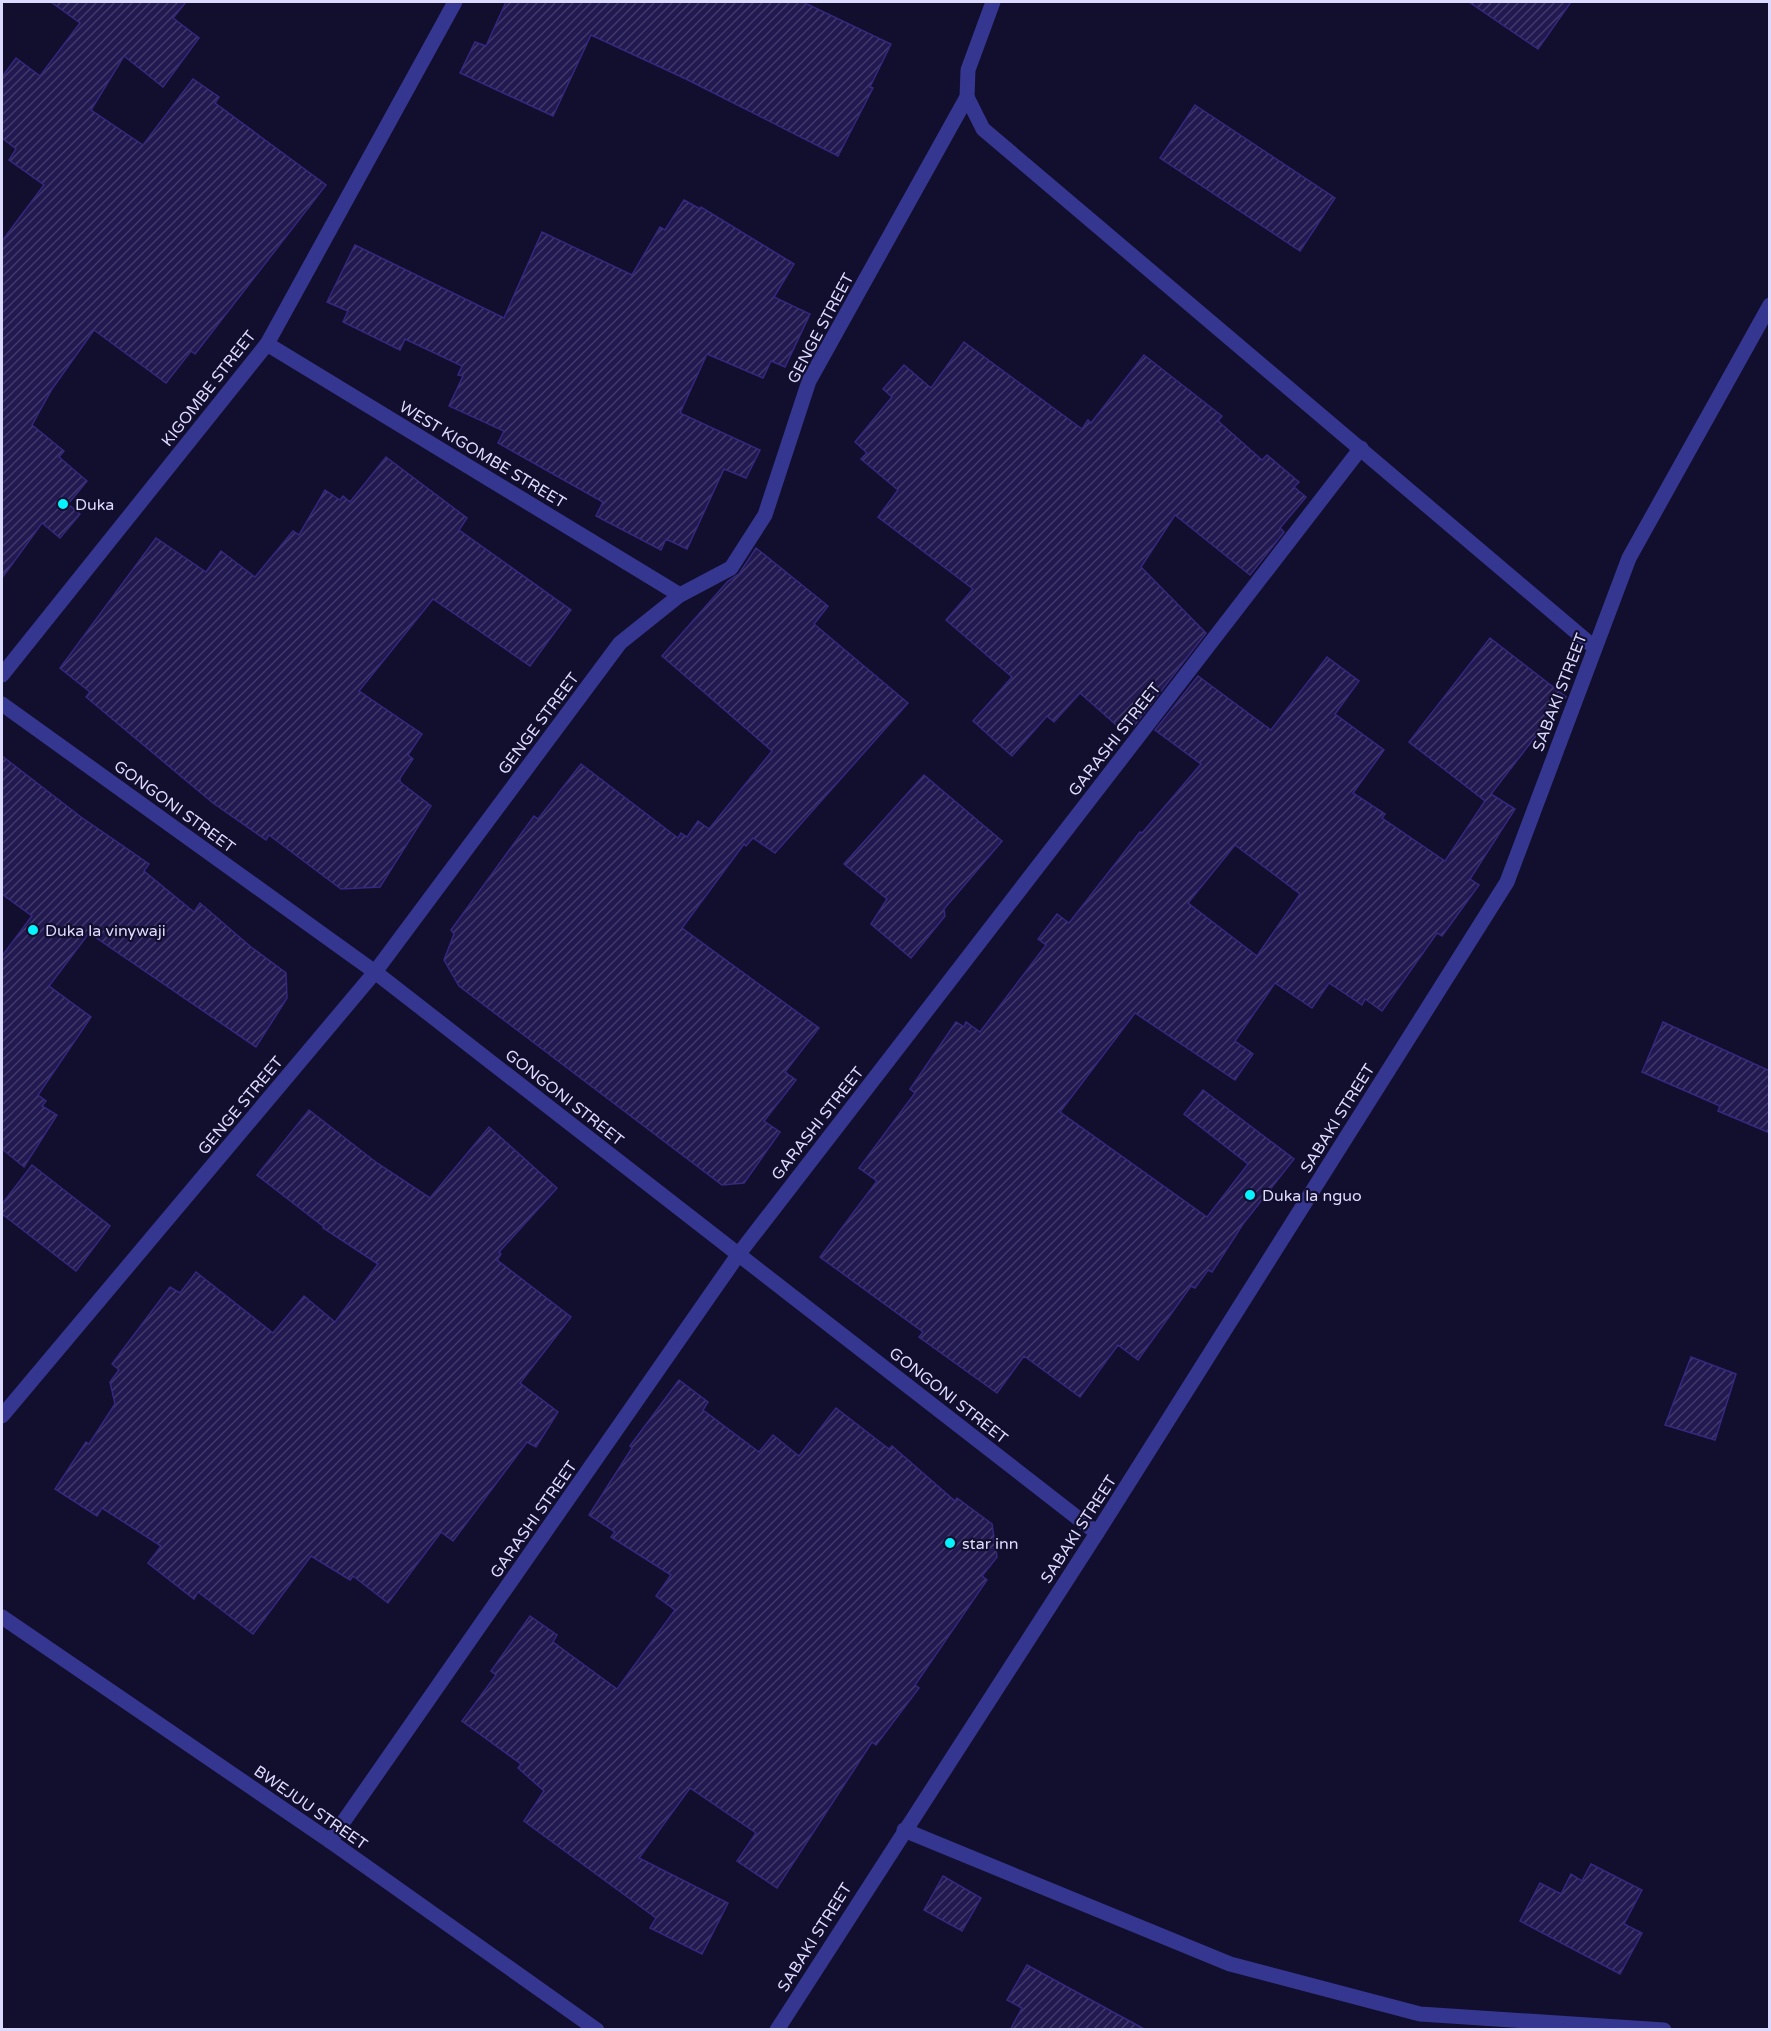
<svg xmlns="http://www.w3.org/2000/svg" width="1771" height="2031" font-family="'Varela Round',sans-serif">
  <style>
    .building { fill: url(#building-hatch); stroke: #35287e; stroke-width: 1.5; fill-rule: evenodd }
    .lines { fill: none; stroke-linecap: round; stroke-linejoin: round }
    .service { stroke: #353690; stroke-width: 15 }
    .minor { stroke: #353690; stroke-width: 15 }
    .poi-dot { fill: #06f2ff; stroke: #120e2d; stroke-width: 2 }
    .labels { text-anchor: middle; stroke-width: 4.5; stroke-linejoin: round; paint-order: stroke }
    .street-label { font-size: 16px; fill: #dddaff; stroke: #120e2d }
    .poi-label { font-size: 16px; fill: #dddaff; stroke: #120e2d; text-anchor: start }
  </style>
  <defs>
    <pattern id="building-hatch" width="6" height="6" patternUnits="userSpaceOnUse" patternTransform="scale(1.5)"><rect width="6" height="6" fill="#211950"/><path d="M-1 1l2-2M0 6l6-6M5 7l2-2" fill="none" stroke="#413a6a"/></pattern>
  </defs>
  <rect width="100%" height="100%" fill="#120e2d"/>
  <g class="building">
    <path d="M51,2H186L173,18L199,38L163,87L124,56L91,110L143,145L193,79L219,97L215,103L326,185L195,354L191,351L166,383L94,330L52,389L32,425L64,451L59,457L87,481L68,504L80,514L60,538L42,523L2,578V241L44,185L9,160L16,149L2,138V77L16,58L40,76L80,23Z"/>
    <path d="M506,2H803L891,44L870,87L873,88L838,156L686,79L591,35L553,116L460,73L475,42L486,46Z"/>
    <path d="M1469,2H1571L1538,49Z"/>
    <path d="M1195,105L1335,198L1300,251L1160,158Z"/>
    <path d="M684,200L700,209L701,207L794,264L774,297L810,314L785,367L771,361L763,378L707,354L680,413L760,450L746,478L724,469L687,549L666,539L661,550L596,516L603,502L498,443L504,431L449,406L463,376L458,375L462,366L405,339L400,350L343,322L348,311L327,302L355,245L504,318L542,232L632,275L660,227L665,230Z"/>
    <path d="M964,342L1082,429L1088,420L1091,423L1144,355L1222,416L1218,421L1262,460L1267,455L1299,482L1294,487L1306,497L1280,528L1284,532L1250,575L1175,515L1141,567L1206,633L1134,726L1130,723L1123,731L1080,693L1054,722L1047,716L1012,756L973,721L1012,677L946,620L973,589L878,517L898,490L861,459L867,453L855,442L892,397L883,389L904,365L931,388Z"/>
    <path d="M386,457L467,518L459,530L571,610L530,666L433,599L359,691L422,734L408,755L413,759L400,778V782L431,806L380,887L341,889L269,835L266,840L213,803L86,697L90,692L60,668L156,538L206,572L221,551L255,577L293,531L299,535L325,490L340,500L343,496L350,502Z"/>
    <path d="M756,548L828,606L814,624L908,703L775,853L753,838L746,846L744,844L682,928L819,1028L785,1072L796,1080L764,1121L780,1132L744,1183L722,1185L459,986L444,960L454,934L451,930L534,816L538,819L581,764L678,838L681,833L687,837L698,821L709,829L772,751L662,656L728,581L739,574Z"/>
    <path d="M1490,638L1566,697L1491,794L1515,809L1470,879L1479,885L1442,936L1437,933L1382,1011L1365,999L1362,1005L1329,983L1312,1008L1275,983L1235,1041L1253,1054L1235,1080L1135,1013L1060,1112L1207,1217L1248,1164L1184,1114L1203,1090L1294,1159L1243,1224L1212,1272L1208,1270L1195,1288L1191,1286L1138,1360L1118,1345L1080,1397L1024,1356L997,1393L919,1337L923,1332L820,1257L877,1181L859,1168L915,1093L910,1089L956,1022L964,1027L966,1022L980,1032L1046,945L1038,939L1057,914L1069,923L1140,832L1142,833L1201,764L1155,730L1198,676L1271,730L1327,657L1359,681L1335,714L1384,750L1353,793L1385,814L1382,818L1445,861L1485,801L1409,742ZM1235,845L1300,894L1257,956L1188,903Z"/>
    <path d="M2,756L81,817L149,864L144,871L194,912L200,903L251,947L286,973L287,998L256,1047L89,933L49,986L91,1017L38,1095L46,1101L42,1106L57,1115L24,1167L2,1149V956L32,916L2,894Z"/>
    <path d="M924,775L1002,841L944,909L945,916L911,958L871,924L887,899L844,864Z"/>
    <path d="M1663,1022L1770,1071V1133L1718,1111L1720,1106L1642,1072Z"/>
    <path d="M309,1110L377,1163L430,1198L489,1127L557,1188L499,1252L501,1254L497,1260L571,1317L520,1383L558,1412L536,1447L527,1442L453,1541L441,1532L388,1603L353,1576L350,1580L311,1556L253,1634L198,1592L194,1599L148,1563L161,1546L102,1508L97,1516L55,1489L86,1442L89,1444L115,1404L110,1382L119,1370L112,1364L170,1287L180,1293L196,1272L273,1333L304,1296L335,1322L378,1264L323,1228L324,1227L257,1175Z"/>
    <path d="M32,1165L110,1226L76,1271L2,1214V1204Z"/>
    <path d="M1691,1357L1736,1374L1715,1440L1665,1425Z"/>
    <path d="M679,1380L708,1402L703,1410L759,1452L773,1435L799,1456L836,1408L889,1449L892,1446L955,1501L957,1498L992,1524L997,1557L982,1576L987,1580L915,1685L919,1688L876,1745L872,1742L777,1888L737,1861L756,1833L690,1788L639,1858L728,1903L702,1954L650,1928L656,1918L524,1821L544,1791L518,1768L521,1764L462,1721L496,1675L491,1671L530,1616L557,1635L553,1642L617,1689L675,1610L656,1596L671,1575L611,1537L615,1532L589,1515L632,1448L630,1446Z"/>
    <path d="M1591,1864L1642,1890L1624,1924L1642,1933L1620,1974L1520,1921L1540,1883L1561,1894L1571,1874L1582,1881Z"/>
    <path d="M943,1876L981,1898L962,1931L924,1910Z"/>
    <path d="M1027,1965L1146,2030H1010L1022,2008L1007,2000Z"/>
  </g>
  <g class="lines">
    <path class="service" d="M904,1830L1230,1964L1420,2014L1664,2030"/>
    <g class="minor">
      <path d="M967,97L983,129L1595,648"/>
      <path d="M267,344L680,595"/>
      <path d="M2,675L267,344L455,2"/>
      <path d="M2,704L375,972L1097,1533"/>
      <path d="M2,1416L375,972L620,643L680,595L731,568L765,515L809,381L967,97L968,70L993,2"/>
      <path d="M2,1617L330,1841L597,2030"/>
      <path d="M330,1841L738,1255L1361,448"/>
      <path d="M777,2030L1097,1533L1507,882L1629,558L1770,305"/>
    </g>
  </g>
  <g class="poi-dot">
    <circle cx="63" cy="504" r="6"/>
    <circle cx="33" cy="930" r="6"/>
    <circle cx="1250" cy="1195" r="6"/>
    <circle cx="950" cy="1543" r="6"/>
  </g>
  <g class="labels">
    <g class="street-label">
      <text transform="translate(820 328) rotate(-62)" y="6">GENGE STREET</text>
      <text transform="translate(208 388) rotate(-52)" y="6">KIGOMBE STREET</text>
      <text transform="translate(483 454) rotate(31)" y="6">WEST KIGOMBE STREET</text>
      <text transform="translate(1559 692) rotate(-69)" y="6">SABAKI STREET</text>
      <text transform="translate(538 723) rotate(-53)" y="6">GENGE STREET</text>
      <text transform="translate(1114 739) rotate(-52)" y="6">GARASHI STREET</text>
      <text transform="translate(175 806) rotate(36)" y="6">GONGONI STREET</text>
      <text transform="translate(565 1097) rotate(38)" y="6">GONGONI STREET</text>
      <text transform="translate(240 1105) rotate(-50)" y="6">GENGE STREET</text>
      <text transform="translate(1337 1118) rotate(-58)" y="6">SABAKI STREET</text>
      <text transform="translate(817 1123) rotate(-52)" y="6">GARASHI STREET</text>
      <text transform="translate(949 1395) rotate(38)" y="6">GONGONI STREET</text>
      <text transform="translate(533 1519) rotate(-55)" y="6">GARASHI STREET</text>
      <text transform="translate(1078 1529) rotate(-57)" y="6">SABAKI STREET</text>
      <text transform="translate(311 1807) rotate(35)" y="6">BWEJUU STREET</text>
      <text transform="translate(814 1937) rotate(-58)" y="6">SABAKI STREET</text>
    </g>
    <g class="poi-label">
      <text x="75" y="510">Duka</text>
      <text x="45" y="936">Duka la vinywaji</text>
      <text x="1262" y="1201">Duka la nguo</text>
      <text x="962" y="1549">star inn</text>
    </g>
  </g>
  <rect width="1771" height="2031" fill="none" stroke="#dddaff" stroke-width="6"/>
</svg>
